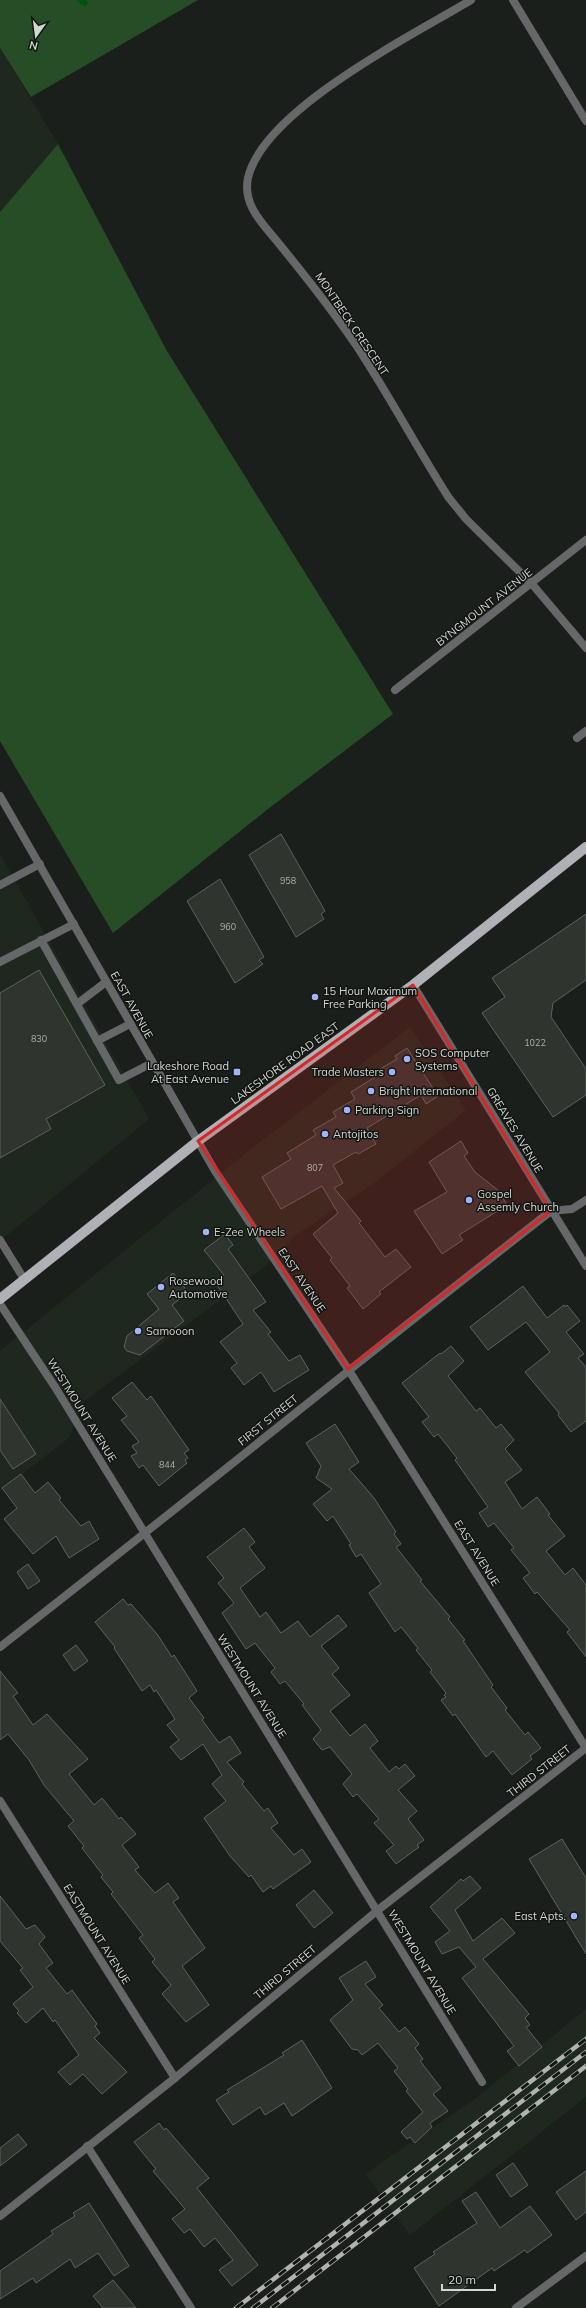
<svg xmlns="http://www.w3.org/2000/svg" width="586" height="2308" font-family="Mulish,sans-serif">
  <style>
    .built { fill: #1f281f }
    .green { fill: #264d26 }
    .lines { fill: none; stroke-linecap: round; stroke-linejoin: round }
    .stream { stroke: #00550c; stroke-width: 5.5 }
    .building { fill: #30342f; stroke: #5e625d }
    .service { stroke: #666769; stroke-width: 8 }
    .minor { stroke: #666769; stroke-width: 8 }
    .primary { stroke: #afb1b6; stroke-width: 10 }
    .rail-casing { stroke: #b1b3b0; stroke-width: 4.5 }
    .rail { stroke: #121612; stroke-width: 3; stroke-dasharray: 9; stroke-linecap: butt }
    .marked { fill: #d62828; fill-opacity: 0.2; stroke: #d62828; stroke-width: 3; stroke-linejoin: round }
    .poi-dot { fill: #a0b3fd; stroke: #121612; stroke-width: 1.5 }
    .labels { text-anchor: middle; stroke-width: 3; stroke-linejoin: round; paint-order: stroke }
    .number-label { font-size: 9px; fill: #abaeaa }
    .street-label { font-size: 11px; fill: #d4d6d3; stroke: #121612 }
    .poi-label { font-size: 11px; fill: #d4d6d3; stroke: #121612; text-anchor: start }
  </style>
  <rect width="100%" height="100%" fill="#1b1f1b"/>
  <g class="built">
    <path d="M0,48L58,144L0,212Z"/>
    <path d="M0,854L149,1119L0,1241Z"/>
    <path d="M410,1027L466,1110L377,1181L296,1235L267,1265L82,1403L69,1438L0,1491V1351L246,1153Z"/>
    <path d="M586,2009V2097L410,2235L365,2174L476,2098Z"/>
  </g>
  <g class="green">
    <path d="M0,0H198L31,97L0,48Z"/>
    <path d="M58,144L167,351L393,714L268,809L113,933L0,741V212Z"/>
  </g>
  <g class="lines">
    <path class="stream" d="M80,0L85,3"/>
  </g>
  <g class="building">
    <path d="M281,834L325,911L321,914L324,919L296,937L249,855Z"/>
    <path d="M220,879L264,957L259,960L263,964L235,983L187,901Z"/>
    <path d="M586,914V980L553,1003L551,1017L586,1069V1095L553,1117L482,1013L505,997L492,978Z"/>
    <path d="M39,970L105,1085L46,1119L51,1129L0,1158V993Z"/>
    <path d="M407,1048L438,1096L426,1104L421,1095L367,1128L376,1144L358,1154L356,1152L333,1165L343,1183L334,1188L361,1221L359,1223L385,1257L396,1249L411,1267L379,1292L381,1294L363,1309L347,1288L350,1286L330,1260L332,1258L313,1234L338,1213L322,1186L281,1209L262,1177L291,1159L287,1153L316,1135L313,1130L336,1117L333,1112L355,1099L351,1092L377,1076L375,1072L397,1059L395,1056Z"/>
    <path d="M461,1141L468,1153L464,1156L475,1172L499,1191L507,1205L459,1235L463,1240L442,1254L414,1211L447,1192L429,1162Z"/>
    <path d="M225,1234L233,1245L228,1249L266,1302L253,1310L271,1332L268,1334L289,1361L300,1355L309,1370L274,1392L261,1372L244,1385L231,1368L237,1363L220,1342L243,1324L215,1282L224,1275L204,1250Z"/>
    <path d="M173,1273L188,1292L172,1305L184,1321L140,1355L127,1351L124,1347L127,1336L159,1309L147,1294Z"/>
    <path d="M523,1286L547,1318L564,1305L565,1307L567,1305L580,1321L566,1332L584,1354L578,1358L586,1367V1421L571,1432L558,1415L559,1413L525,1372L550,1352L526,1322L488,1350L470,1327Z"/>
    <path d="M451,1346L464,1361L448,1376L476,1411L480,1408L496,1428L501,1424L514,1440L505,1449L522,1470L505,1482L522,1509L537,1497L550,1514L548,1515L565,1536L546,1551L565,1575L573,1568L586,1585V1657L567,1632L570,1630L537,1592L535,1594L523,1578L530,1573L511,1550L514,1548L494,1523L488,1527L479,1513L488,1507L455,1460L457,1458L438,1434L434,1437L422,1422L429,1417L402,1383L440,1353L441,1354Z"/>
    <path d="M132,1382L147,1400L151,1396L189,1450L184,1453L188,1458L185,1460L187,1463L159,1486L143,1465L139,1468L131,1456L137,1453L132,1446L139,1442L121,1420L127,1416L112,1398Z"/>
    <path d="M0,1399L36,1454L13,1469L0,1450Z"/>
    <path d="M335,1424L359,1462L349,1469L374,1498L396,1532L394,1534L401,1544L396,1547L422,1580L420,1581L450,1617L448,1619L465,1640L463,1641L493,1685L491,1687L507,1708L505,1710L525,1735L528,1732L541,1748L530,1756L532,1759L512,1775L493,1751L486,1757L455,1714L453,1716L441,1700L446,1697L444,1695L446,1693L430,1672L432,1670L416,1650L418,1648L401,1627L395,1632L369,1593L381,1584L361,1554L356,1557L349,1545L351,1544L333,1516L327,1521L313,1504L332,1489L316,1478L321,1466L306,1443Z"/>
    <path d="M21,1474L35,1493L48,1482L61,1498L59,1500L81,1526L89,1521L99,1539L69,1558L56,1536L33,1554L4,1519L17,1508L2,1488Z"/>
    <path d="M244,1528L255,1542L249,1547L265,1568L240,1588L260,1617L266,1612L281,1633L298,1621L310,1637L338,1615L347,1626L321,1646L339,1668L332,1674L350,1695L330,1711L350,1736L365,1724L378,1741L370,1748L389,1772L396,1766L399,1769L405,1764L415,1776L398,1790L417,1811L408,1819L424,1840L417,1845L419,1847L396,1864L386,1851L394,1845L374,1823L379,1819L357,1794L353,1797L343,1784L352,1774L330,1747L322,1750L313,1739L321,1730L302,1705L304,1704L285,1681L280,1684L271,1672L275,1668L255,1643L246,1649L222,1613L234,1603L218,1583L224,1578L207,1557Z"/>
    <path d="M28,1564L40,1581L28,1589L17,1572Z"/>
    <path d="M123,1599L128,1605L131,1604L157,1634L172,1657L174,1655L197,1691L189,1698L204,1718L202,1720L219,1743L230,1736L241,1753L227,1762L244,1782L242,1784L264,1811L268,1808L278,1823L271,1828L294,1855L302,1849L311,1862L273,1889L271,1886L263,1892L251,1875L249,1877L230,1856L204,1818L226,1801L212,1784L222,1775L203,1744L181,1760L170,1747L179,1740L167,1725L175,1719L156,1690L154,1692L150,1685L142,1691L114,1648L115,1647L95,1622Z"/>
    <path d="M76,1645L88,1661L74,1671L63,1655Z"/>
    <path d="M0,1671L18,1693L13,1696L33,1725L47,1714L88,1759L69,1774L94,1805L102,1798L119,1819L121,1817L136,1834L122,1845L139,1867L135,1870L155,1893L168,1883L179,1898L173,1902L205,1948L182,1966L209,2005L186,2022L162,1994L171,1985L152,1962L155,1959L139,1938L143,1935L111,1894L113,1892L101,1877L103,1875L82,1848L84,1846L68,1826L74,1821L44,1785L29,1760L8,1734L0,1740Z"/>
    <path d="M562,1839L586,1878V1954L529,1859Z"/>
    <path d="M470,1876L481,1888L455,1910L473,1941L502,1918L515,1933L483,1959L529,2014L525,2018L530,2025L526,2027L542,2047L519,2066L507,2051L514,2046L462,1978L476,1967L459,1947L442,1954L435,1942L450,1931L430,1907L461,1879L463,1881Z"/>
    <path d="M314,1890L333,1913L314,1928L296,1905Z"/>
    <path d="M0,1896L26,1929L35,1925L45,1937L39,1944L53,1963L46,1968L67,1994L72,1990L97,2024L95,2026L100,2033L94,2038L127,2072L102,2094L83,2074L70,2085L58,2072L79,2055L55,2020L53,2022L43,2008L26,2023L17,2013L19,2011L13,2004L33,1987L20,1970L23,1968L0,1941Z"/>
    <path d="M366,1961L376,1977L365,1984L383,2005L379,2008L399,2032L405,2027L419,2044L415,2048L423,2059L420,2061L441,2088L433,2094L448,2111L430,2123L432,2127L415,2143L410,2137L407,2139L401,2132L423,2112L406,2091L408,2089L394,2071L398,2068L378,2043L362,2055L358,2050L352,2049L330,2020L353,2000L339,1978Z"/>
    <path d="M302,2040L332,2088L292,2116L284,2103L265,2115L260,2107L233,2125L216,2100L229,2092L227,2090L284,2055L282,2053Z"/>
    <path d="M159,2123L164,2130L166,2128L209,2178L197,2188L258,2265L232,2286L219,2270L233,2260L215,2238L204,2247L190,2229L184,2233L172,2219L185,2209L153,2171L156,2169L134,2142Z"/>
    <path d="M18,2134L27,2145L0,2166V2148Z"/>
    <path d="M513,2163L528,2185L511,2197L496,2175Z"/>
    <path d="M586,2171V2212L576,2220L556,2192Z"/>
    <path d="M476,2192L500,2228L530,2206L552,2235L527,2253L525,2250L494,2271L492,2268L439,2306L414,2268L435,2254L433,2252L477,2223L462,2201Z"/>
    <path d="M89,2203L129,2266L114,2276L98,2253L75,2268L70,2259L36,2283L33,2278L0,2299V2271L53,2234L51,2231L75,2216L73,2213Z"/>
    <path d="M113,2280L136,2308H103L93,2296Z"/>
  </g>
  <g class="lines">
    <g class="service">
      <path d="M577,738L586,731"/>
      <path d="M0,885L40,864"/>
      <path d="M41,940L119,1080L152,1063"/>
      <path d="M0,962L74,924"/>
      <path d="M77,1004L106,982"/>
      <path d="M97,1041L130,1024"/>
      <path d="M551,1211L572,1209L586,1200"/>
      <path d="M0,1240L24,1279"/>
    </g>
    <g class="minor">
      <path d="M471,0C413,35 263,110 248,178C242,206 265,226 280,245C307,278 332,310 356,345C389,395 417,448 449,498L466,519L532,584L586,648"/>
      <path d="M513,0L586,121"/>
      <path d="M395,690L586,540"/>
      <path d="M0,796L215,1171L348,1369L586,1748"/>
      <path d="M413,985L586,1266"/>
      <path d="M0,1304L55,1387L482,2082"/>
      <path d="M0,1647C185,1503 366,1355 551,1211"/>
      <path d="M0,1801L175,2078"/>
      <path d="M87,2146L191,2308"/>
      <path d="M0,2216L175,2078L378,1910L586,1748"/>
      <path d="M516,2308L586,2256"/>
    </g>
    <path class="primary" d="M0,1299L198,1141L413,985L586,847"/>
    <defs>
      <g id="rail">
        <path d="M236,2308L586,2039"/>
        <path d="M253,2308L586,2052"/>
        <path d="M272,2308L586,2066"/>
      </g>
    </defs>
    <use href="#rail" class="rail-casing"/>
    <use href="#rail" class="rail"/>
  </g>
  <path class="marked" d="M413,985L551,1211L348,1369L198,1141Z"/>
  <g class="poi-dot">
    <circle cx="315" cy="997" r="4"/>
    <circle cx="407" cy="1059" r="4"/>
    <rect x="233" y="1068" width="8" height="8" rx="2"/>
    <circle cx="392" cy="1072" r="4"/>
    <circle cx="371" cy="1091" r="4"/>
    <circle cx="347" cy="1110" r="4"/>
    <circle cx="325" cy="1134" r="4"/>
    <circle cx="469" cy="1200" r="4"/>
    <circle cx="206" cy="1232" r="4"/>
    <circle cx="161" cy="1287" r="4"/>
    <circle cx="138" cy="1331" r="4"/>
    <circle cx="574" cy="1916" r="4"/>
  </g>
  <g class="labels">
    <g class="number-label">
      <text x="288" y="884">958</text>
      <text x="228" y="930">960</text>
      <text x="39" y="1042">830</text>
      <text x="535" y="1046">1022</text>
      <text x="315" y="1171">807</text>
      <text x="167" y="1468">844</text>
    </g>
    <g class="street-label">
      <text transform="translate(352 324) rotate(56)" y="4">MONTBECK CRESCENT</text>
      <text transform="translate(484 607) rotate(-38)" y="4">BYNGMOUNT AVENUE</text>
      <text transform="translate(132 1005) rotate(61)" y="4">EAST AVENUE</text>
      <text transform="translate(285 1063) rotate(-36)" y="4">LAKESHORE ROAD EAST</text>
      <text transform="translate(515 1130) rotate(59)" y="4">GREAVES AVENUE</text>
      <text transform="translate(302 1280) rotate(56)" y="4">EAST AVENUE</text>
      <text transform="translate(82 1410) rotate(58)" y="4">WESTMOUNT AVENUE</text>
      <text transform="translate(268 1420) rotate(-39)" y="4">FIRST STREET</text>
      <text transform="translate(477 1553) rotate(58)" y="4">EAST AVENUE</text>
      <text transform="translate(252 1686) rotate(58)" y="4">WESTMOUNT AVENUE</text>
      <text transform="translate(539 1771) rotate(-38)" y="4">THIRD STREET</text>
      <text transform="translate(97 1934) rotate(58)" y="4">EASTMOUNT AVENUE</text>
      <text transform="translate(422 1962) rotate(59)" y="4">WESTMOUNT AVENUE</text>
      <text transform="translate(285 1972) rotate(-40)" y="4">THIRD STREET</text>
    </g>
    <g class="poi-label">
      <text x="323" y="995">15 Hour Maximum<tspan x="323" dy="13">Free Parking</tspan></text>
      <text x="415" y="1057">SOS Computer<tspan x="415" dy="13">Systems</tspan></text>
      <text x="229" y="1070" text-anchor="end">Lakeshore Road<tspan x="229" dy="13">At East Avenue</tspan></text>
      <text x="384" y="1076" text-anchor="end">Trade Masters</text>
      <text x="379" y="1095">Bright International</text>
      <text x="355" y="1114">Parking Sign</text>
      <text x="333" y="1138">Antojitos</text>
      <text x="477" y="1198">Gospel<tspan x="477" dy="13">Assemly Church</tspan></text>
      <text x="214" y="1236">E-Zee Wheels</text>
      <text x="169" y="1285">Rosewood<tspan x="169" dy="13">Automotive</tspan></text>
      <text x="146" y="1335">Samooon</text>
      <text x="566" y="1920" text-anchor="end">East Apts.</text>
    </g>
  </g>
  <g transform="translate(36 36) rotate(194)" stroke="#121612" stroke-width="3" paint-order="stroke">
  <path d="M0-3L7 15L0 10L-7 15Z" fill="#d4d6d3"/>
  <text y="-6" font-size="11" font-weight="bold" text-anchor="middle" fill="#d4d6d3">N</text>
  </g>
  <path d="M442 2284v6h53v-6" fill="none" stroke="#d4d6d3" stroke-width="2"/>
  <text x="448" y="2284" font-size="12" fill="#d4d6d3" stroke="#121612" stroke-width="3" paint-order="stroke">20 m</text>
</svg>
